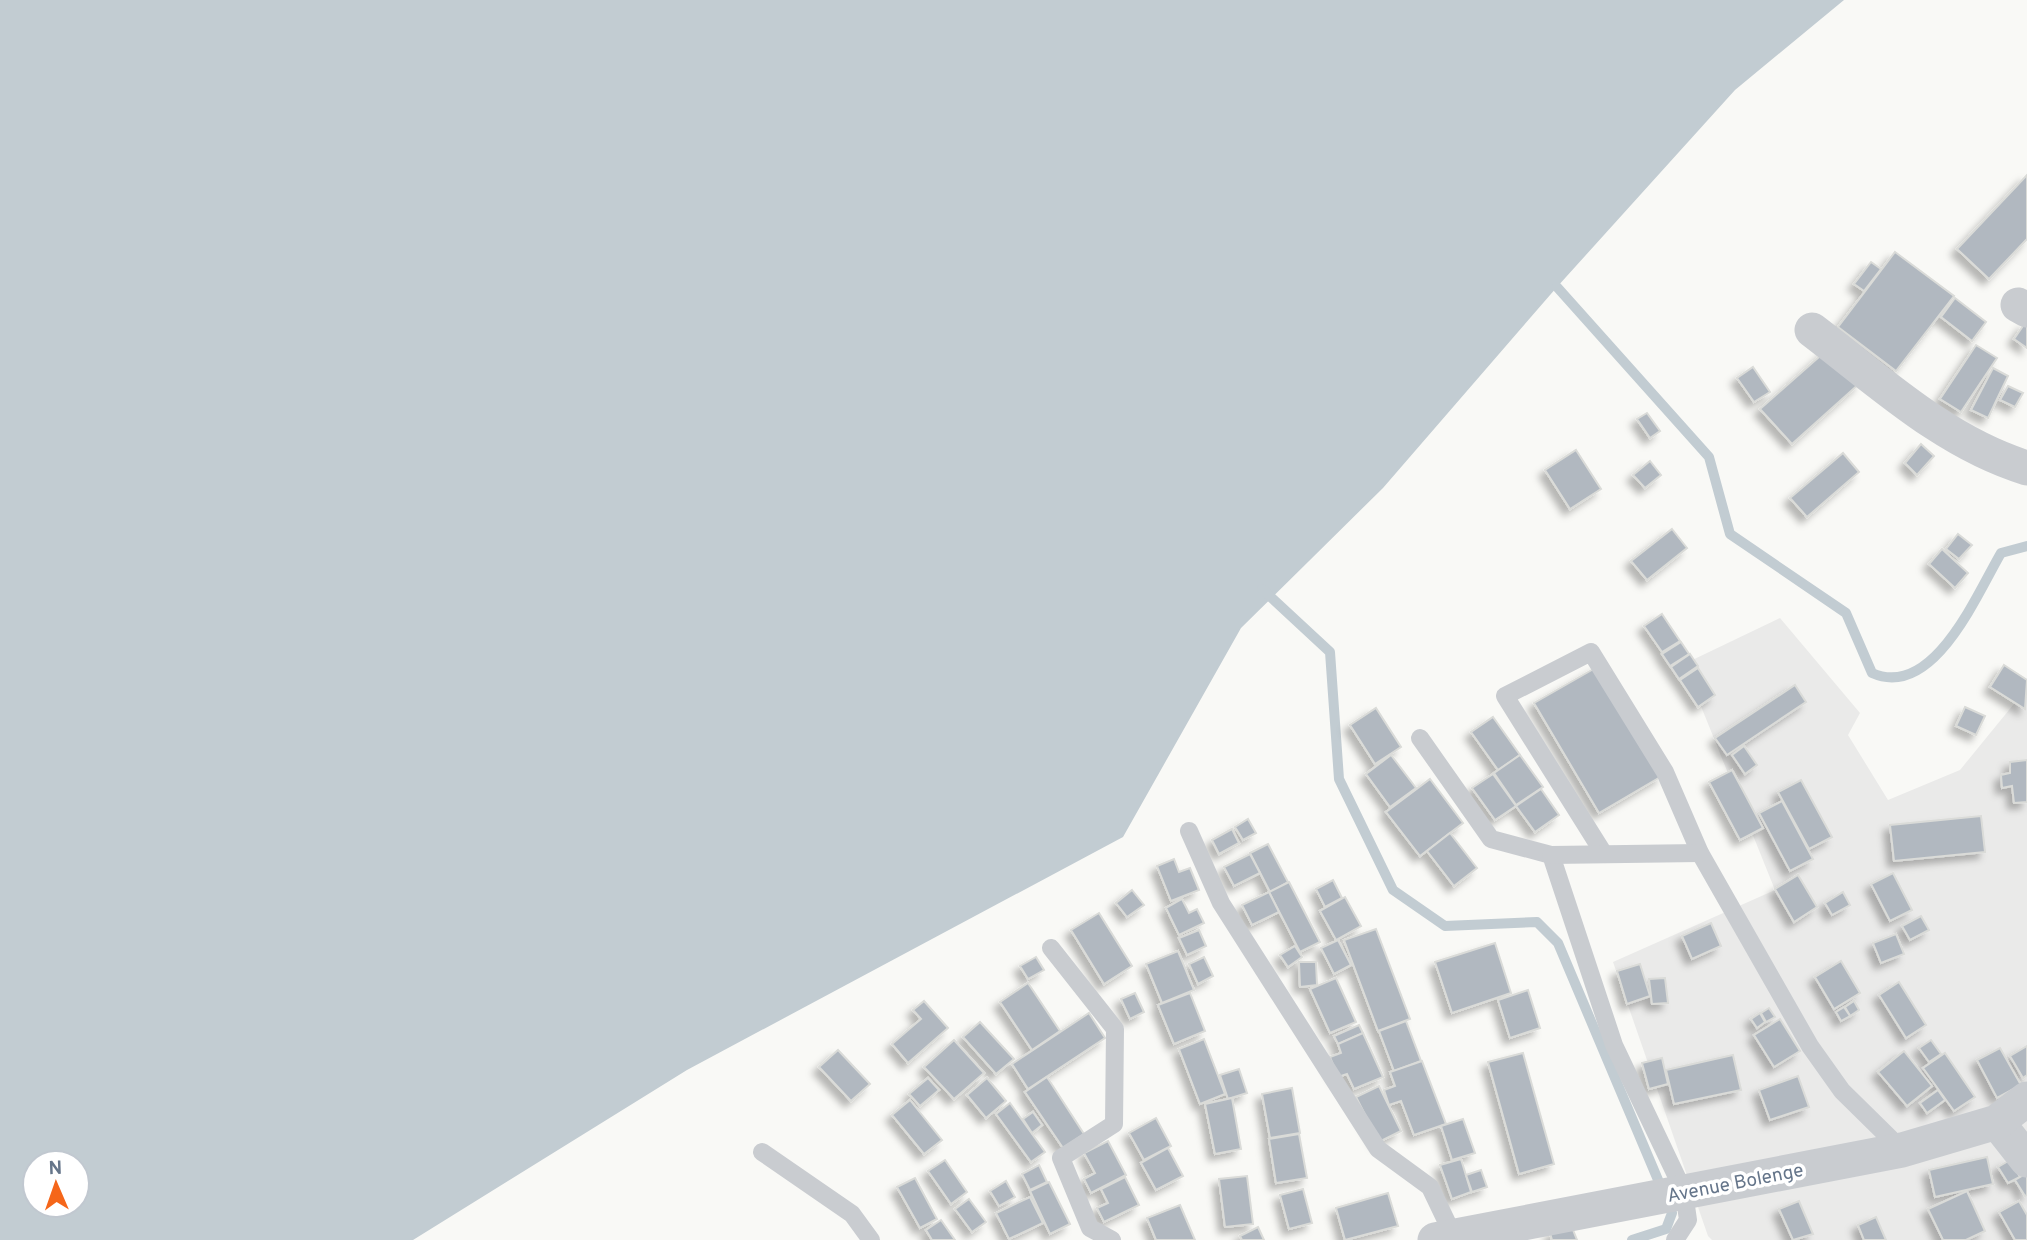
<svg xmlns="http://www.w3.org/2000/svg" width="2027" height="1240" font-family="Overpass,sans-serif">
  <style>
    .built { fill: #eaeae9 }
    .water { fill: #c2ccd2; fill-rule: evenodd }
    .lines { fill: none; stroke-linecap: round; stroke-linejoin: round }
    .stream { stroke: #c2ccd2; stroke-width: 10 }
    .building { fill: #b1b8c0; stroke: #dadbd8; stroke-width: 2; filter: url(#shadow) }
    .service { stroke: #c9ccd0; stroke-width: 18 }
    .minor { stroke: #c9ccd0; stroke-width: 35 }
    .labels { text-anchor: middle; stroke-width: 7; stroke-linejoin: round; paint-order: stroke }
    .street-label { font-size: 19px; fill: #65758a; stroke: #fff }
  </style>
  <defs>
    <filter id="shadow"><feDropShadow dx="-6" dy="6" stdDeviation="3.5" flood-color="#0004"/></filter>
  </defs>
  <rect width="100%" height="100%" fill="#f9f9f6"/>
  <path class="built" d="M1780,618L1860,713L1848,735L1888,800L1960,770L2022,694L2027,697V1240H1712L1708,1236L1613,962L1775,890L1684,664Z"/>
  <path class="water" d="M0,0H1844L1735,90L1557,287L1383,488L1241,628L1123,837L687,1070L413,1240H0ZM35,1163H77V1205H35Z"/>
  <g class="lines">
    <g class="stream">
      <path d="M1557,287L1709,457L1730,534L1846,613L1872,673C1933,700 1976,596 2001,553L2027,546"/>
      <path d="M1262,589L1330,652L1339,779L1393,890L1445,926L1537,922L1558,943L1672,1213L1666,1229L1632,1240"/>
    </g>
  </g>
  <g class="building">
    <path d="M2027,175V239L1989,279L1957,249Z"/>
    <path d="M1895,252L1954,296L1896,371L1838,327Z"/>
    <path d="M1871,262L1881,269L1864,291L1854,284Z"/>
    <path d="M1955,298L1986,322L1972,341L1941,317Z"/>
    <path d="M2025,323L2027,324V348L2014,339Z"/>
    <path d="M1976,345L1997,358L1961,412L1940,399Z"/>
    <path d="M1828,349L1860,383L1792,444L1760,409Z"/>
    <path d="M1753,367L1770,392L1754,402L1737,378Z"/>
    <path d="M1993,368L2008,376L1988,418L1971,410Z"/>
    <path d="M2008,386L2023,393L2015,407L2000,400Z"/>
    <path d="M1647,413L1660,431L1650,438L1637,419Z"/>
    <path d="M1921,444L1934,456L1917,475L1905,463Z"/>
    <path d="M1576,450L1601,489L1570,509L1545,470Z"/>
    <path d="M1843,453L1859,472L1807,517L1790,498Z"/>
    <path d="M1650,461L1661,475L1645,488L1633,475Z"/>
    <path d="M1672,529L1687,548L1647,580L1631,561Z"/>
    <path d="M1958,534L1972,545L1959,559L1946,549Z"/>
    <path d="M1942,549L1968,573L1955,588L1929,564Z"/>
    <path d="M1662,614L1680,641L1662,652L1644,626Z"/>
    <path d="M1681,642L1689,654L1670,666L1662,654Z"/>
    <path d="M1690,654L1698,666L1679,679L1671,667Z"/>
    <path d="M2004,665L2027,680L2025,709L1990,687Z"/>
    <path d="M1597,667L1662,776L1599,813L1534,703Z"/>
    <path d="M1698,668L1715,695L1698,707L1680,680Z"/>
    <path d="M1795,685L1806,702L1727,755L1715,738Z"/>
    <path d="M1965,707L1985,716L1976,735L1956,726Z"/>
    <path d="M1376,708L1401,747L1375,764L1350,725Z"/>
    <path d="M1493,717L1520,755L1498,770L1471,732Z"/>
    <path d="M1744,746L1757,765L1745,774L1732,755Z"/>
    <path d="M1391,755L1416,788L1390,807L1366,774Z"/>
    <path d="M1520,755L1543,787L1516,805L1494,773Z"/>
    <path d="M2027,760V802L2014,803L2012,786L2002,788L2001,775L2010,773V762Z"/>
    <path d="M1732,770L1763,828L1740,840L1709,782Z"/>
    <path d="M1493,774L1516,806L1495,820L1472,788Z"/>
    <path d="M1430,779L1463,823L1420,856L1386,812Z"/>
    <path d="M1801,780L1832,837L1809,849L1778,792Z"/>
    <path d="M1541,789L1559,815L1535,832L1516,806Z"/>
    <path d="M1782,801L1813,859L1790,871L1759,813Z"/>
    <path d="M1981,816L1985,852L1894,861L1890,825Z"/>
    <path d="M1248,819L1256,833L1243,840L1235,827Z"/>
    <path d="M1232,829L1239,843L1219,854L1212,840Z"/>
    <path d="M1450,833L1477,868L1454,886L1427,851Z"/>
    <path d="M1268,844L1288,882L1270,892L1250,853Z"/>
    <path d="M1250,854L1260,873L1234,886L1224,867Z"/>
    <path d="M1174,859L1179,872L1190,868L1199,890L1171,901L1157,866Z"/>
    <path d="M1893,873L1912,910L1890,921L1871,884Z"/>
    <path d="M1798,875L1817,907L1794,922L1775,889Z"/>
    <path d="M1333,880L1342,898L1325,907L1316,889Z"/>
    <path d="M1289,882L1320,942L1300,952L1269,892Z"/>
    <path d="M1132,890L1144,905L1127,917L1116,903Z"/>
    <path d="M1269,892L1279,912L1252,925L1242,905Z"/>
    <path d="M1843,892L1850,905L1832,915L1825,903Z"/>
    <path d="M1345,897L1361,926L1336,940L1320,911Z"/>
    <path d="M1182,899L1189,913L1197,909L1204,923L1179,935L1166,908Z"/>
    <path d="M1099,913L1132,966L1104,984L1071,930Z"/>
    <path d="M1921,916L1929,930L1910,940L1902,926Z"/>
    <path d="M1711,923L1721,946L1692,959L1682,936Z"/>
    <path d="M1376,929L1410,1019L1378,1031L1344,940Z"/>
    <path d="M1199,930L1206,946L1187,955L1179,938Z"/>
    <path d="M1896,934L1904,954L1881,963L1873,943Z"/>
    <path d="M1338,940L1351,965L1334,974L1321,948Z"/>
    <path d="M1495,943L1511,993L1452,1013L1435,962Z"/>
    <path d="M1295,946L1302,957L1288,967L1280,955Z"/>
    <path d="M1178,951L1194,990L1162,1003L1146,964Z"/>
    <path d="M1036,957L1044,970L1028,979L1020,966Z"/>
    <path d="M1204,957L1213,976L1198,984L1189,964Z"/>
    <path d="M1841,961L1860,993L1834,1009L1815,977Z"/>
    <path d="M1299,962H1316L1317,985L1300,987Z"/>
    <path d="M1640,964L1650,996L1627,1004L1617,971Z"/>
    <path d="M1336,978L1356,1022L1330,1033L1310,989Z"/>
    <path d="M1665,978L1668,1003L1652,1004L1649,979Z"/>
    <path d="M1899,982L1926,1025L1906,1038L1879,995Z"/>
    <path d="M1028,983L1060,1031L1032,1050L1000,1002Z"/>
    <path d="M1528,990L1540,1028L1510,1038L1498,1000Z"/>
    <path d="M1135,993L1144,1012L1130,1019L1121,999Z"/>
    <path d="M1190,993L1205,1031L1174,1044L1158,1005Z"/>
    <path d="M924,1001L948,1028L908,1063L892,1044L921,1019L913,1010Z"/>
    <path d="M1854,1001L1859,1010L1850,1016L1845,1007Z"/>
    <path d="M1844,1007L1850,1016L1841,1021L1836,1012Z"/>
    <path d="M1769,1008L1775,1017L1766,1022L1761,1013Z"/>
    <path d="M1089,1013L1105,1038L1028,1089L1012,1064Z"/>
    <path d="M1760,1013L1765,1022L1757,1028L1751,1019Z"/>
    <path d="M1780,1019L1800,1051L1774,1067L1754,1035Z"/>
    <path d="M1406,1021L1421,1061L1394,1071L1379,1031Z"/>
    <path d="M980,1022L1014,1059L996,1074L963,1037Z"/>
    <path d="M1359,1025L1363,1033L1338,1044L1334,1036Z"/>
    <path d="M1363,1033L1383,1077L1354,1089L1347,1074L1338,1077L1330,1057L1341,1053L1338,1044Z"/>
    <path d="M1204,1039L1225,1094L1200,1104L1179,1049Z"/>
    <path d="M954,1040L984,1073L954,1099L924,1067Z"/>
    <path d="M1931,1040L1941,1054L1929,1062L1919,1048Z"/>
    <path d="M2027,1046V1075L2023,1078L2010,1056Z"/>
    <path d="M2000,1048L2021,1085L1997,1098L1977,1060Z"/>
    <path d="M838,1050L870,1084L851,1101L819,1067Z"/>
    <path d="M1904,1051L1932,1086L1907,1106L1878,1072Z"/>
    <path d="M1523,1053L1554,1164L1519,1174L1488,1062Z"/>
    <path d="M1945,1053L1975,1097L1954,1111L1923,1068Z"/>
    <path d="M1733,1055L1741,1090L1674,1104L1666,1070Z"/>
    <path d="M1662,1058L1668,1084L1649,1089L1642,1063Z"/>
    <path d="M1422,1061L1446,1124L1414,1135L1401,1101L1389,1105L1384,1090L1395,1086L1390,1072Z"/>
    <path d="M1239,1069L1247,1093L1228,1099L1220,1075Z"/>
    <path d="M1798,1076L1809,1107L1770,1120L1759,1090Z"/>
    <path d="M1047,1077L1084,1134L1063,1148L1025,1092Z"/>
    <path d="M928,1078L939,1090L920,1106L909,1094Z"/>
    <path d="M987,1078L1006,1101L986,1118L967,1095Z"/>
    <path d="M1379,1086L1401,1131L1379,1142L1356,1097Z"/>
    <path d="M1292,1088L1300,1133L1270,1138L1262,1094Z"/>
    <path d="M1938,1090L1945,1100L1927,1113L1920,1103Z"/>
    <path d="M1232,1098L1241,1149L1215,1154L1205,1104Z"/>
    <path d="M910,1100L942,1140L924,1154L892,1115Z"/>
    <path d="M1010,1103L1045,1152L1031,1162L996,1114Z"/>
    <path d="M1033,1112L1042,1125L1032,1133L1023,1119Z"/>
    <path d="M1156,1118L1171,1146L1144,1160L1129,1133Z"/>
    <path d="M1463,1119L1475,1153L1452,1160L1441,1126Z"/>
    <path d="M1299,1134L1307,1178L1276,1183L1269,1139Z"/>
    <path d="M1108,1141L1126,1175L1091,1193L1084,1179L1095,1173L1084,1153Z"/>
    <path d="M1168,1148L1183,1176L1156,1190L1141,1163Z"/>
    <path d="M1987,1157L1993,1184L1935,1197L1929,1170Z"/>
    <path d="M1461,1159L1471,1192L1452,1199L1440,1165Z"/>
    <path d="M945,1160L967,1192L951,1204L928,1171Z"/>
    <path d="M2010,1160L2020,1177L2008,1183L1998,1167Z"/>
    <path d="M1039,1165L1047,1182L1030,1190L1022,1174Z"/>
    <path d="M1481,1170L1487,1187L1472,1192L1466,1175Z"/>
    <path d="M2027,1173V1195L2025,1196L2015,1180Z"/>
    <path d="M1247,1176L1253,1224L1225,1227L1219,1179Z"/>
    <path d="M1125,1177L1139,1205L1104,1222L1097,1208L1108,1203L1101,1189Z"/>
    <path d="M915,1178L937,1219L920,1228L897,1187Z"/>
    <path d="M1006,1181L1015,1197L999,1206L990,1191Z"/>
    <path d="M1049,1182L1070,1224L1050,1234L1030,1191Z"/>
    <path d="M1303,1189L1312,1223L1289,1229L1280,1195Z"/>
    <path d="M1967,1191L1985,1231L1966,1240H1943L1928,1209Z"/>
    <path d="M1388,1193L1398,1226L1345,1240L1336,1208Z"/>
    <path d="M1030,1197L1043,1223L1009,1239L996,1213Z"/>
    <path d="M969,1199L986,1222L972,1232L955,1209Z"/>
    <path d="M1799,1201L1813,1234L1793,1240L1779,1209Z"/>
    <path d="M2019,1201L2027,1215V1240H2015L1999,1212Z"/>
    <path d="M1180,1205L1195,1240H1156L1147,1218Z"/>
    <path d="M1876,1217L1886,1240H1864L1858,1225Z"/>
    <path d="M941,1220L955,1240H932L926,1230Z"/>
    <path d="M1571,1225L1577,1240H1552L1550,1233Z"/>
    <path d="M1258,1227L1264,1240H1242L1240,1236Z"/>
  </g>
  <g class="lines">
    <g class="service">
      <path d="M1420,738L1491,839L1551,855L1614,1045L1684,1192L1688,1220L1675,1240"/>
      <path d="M1189,831L1221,903L1378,1149L1430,1187L1453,1235"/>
      <path d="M1604,854L1505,696L1591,652L1665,772L1700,853L1810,1046L1842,1091L1902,1150"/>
      <path d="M1551,855L1700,853"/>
      <path d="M1051,948L1115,1029L1114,1124L1061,1158L1090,1228L1112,1240"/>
      <path d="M762,1152L852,1214L871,1240"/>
    </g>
    <g class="minor">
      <path d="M2018,305L2027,310"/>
      <path d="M1812,330C1879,381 1945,443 2027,468"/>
      <path d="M1997,1122L2027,1160"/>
      <path d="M1435,1240L1902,1150L1997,1122L2027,1099"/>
    </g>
  </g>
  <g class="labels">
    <g class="street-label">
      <text transform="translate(1735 1182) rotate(-11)" y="7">Avenue Bolenge</text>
    </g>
  </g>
  <g transform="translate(56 1184) rotate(358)"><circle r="33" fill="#ffffff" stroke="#c1c8d0" stroke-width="2"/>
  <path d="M0-5L12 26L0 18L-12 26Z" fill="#f5661a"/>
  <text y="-10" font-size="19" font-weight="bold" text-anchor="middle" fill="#65758a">N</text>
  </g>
</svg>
